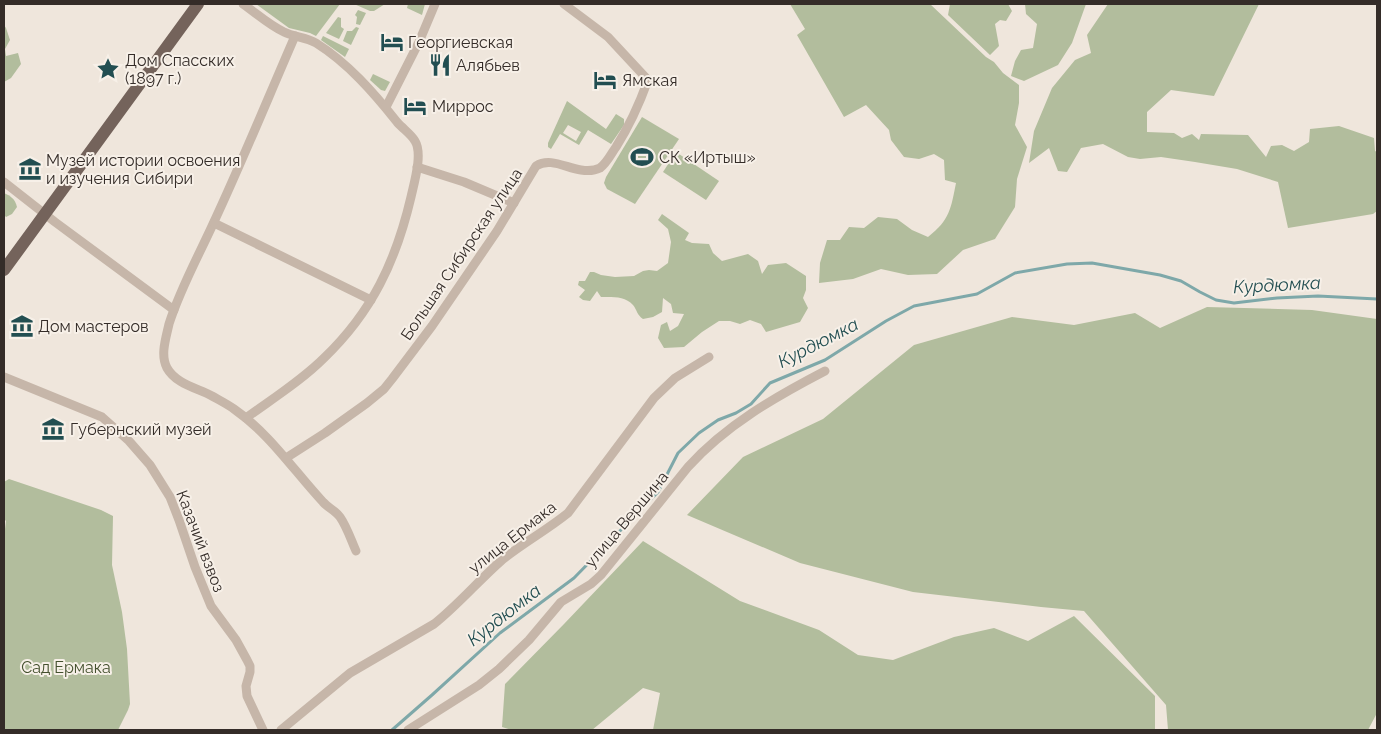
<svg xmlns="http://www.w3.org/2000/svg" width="1381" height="734" font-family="Raleway,sans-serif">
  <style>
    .green { fill: #b2bd9d; fill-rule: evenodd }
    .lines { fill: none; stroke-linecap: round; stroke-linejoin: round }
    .stream { stroke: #7ea8a9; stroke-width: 3 }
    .street { stroke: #c6b6a9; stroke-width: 9 }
    .primary { stroke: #74635b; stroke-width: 12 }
    .labels { text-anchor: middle; stroke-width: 4; stroke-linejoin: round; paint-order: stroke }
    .poi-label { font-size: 16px; fill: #342c28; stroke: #f7f0e8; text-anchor: start }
    .street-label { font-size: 16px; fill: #342c28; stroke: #f7f0e8 }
    .park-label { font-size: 16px; fill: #44502e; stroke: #f7f0e8 }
    .water-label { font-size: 18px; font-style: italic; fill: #224e51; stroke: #f7f0e8 }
  </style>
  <rect width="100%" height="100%" fill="#efe6dc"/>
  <g class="green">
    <path d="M256,4H340L316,36L310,33L289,28Z"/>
    <path d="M354,4H385L374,11H370Z"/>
    <path d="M408,4H425L422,15L407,8Z"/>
    <path d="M790,4H930L986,57L994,62L1003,73L1019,85V103L1015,125L1027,147L1017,179L1015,207L995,239L963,250L937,274L908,275L881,269L853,279L819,283L820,263L827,240H840L849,227L864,228L878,217L897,219L912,230L928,237C950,220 951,208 956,183L945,180L944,160L934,154L919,159L904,157L891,140L889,130L866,105L844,117L797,35L805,29Z"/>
    <path d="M950,4H1008L1012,11L1006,21L1000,20L995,24L999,46L990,55L948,15Z"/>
    <path d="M1025,4H1086L1072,43L1058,65L1024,81L1011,76L1015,61L1021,50L1033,48L1037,24L1026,14Z"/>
    <path d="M1108,4H1259L1214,96L1171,90L1147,112V132L1174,133L1182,138L1192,134L1199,140L1201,134L1248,135L1266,157L1271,146L1282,145L1294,151L1309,142L1310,129L1339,126L1374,138L1375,151L1377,152V211L1373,214L1288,228L1278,182L1237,169L1195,162L1161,157L1140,159L1128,157L1103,144L1081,148L1067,172L1058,171L1049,148L1029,163L1034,131L1052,88L1075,60L1091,53L1087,35Z"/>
    <path d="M358,10L366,13L360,25L356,24L357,17L355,15Z"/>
    <path d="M338,17L341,18V27L344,29L339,39L326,33Z"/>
    <path d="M4,25L6,28L10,40L5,49L6,56L18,53L21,64L11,78L4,82Z"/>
    <path d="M356,27L359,28L351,45L343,41L347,31H352Z"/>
    <path d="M323,36L349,49L345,57L321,40Z"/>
    <path d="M373,74L390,82L385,91L381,90L370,80Z"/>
    <path d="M567,101L606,129L616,114L624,119V125L611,144L588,130L579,145L560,134L551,149L548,147V143ZM568,125L581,132L576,141L563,133Z"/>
    <path d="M642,117L679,139L635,204L607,189L604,183L606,177Z"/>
    <path d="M676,152L719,181L706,200L663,172Z"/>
    <path d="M4,193C11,196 15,199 17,207L12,214L6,217L4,215Z"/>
    <path d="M662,214L689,233L685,240L692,243L709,244L713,253L722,261L748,254L758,261L762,274L768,265L786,263L806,276V290L803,298L808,308L800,322L766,332L761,324L750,320L740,324L730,321H719L702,332L684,347L664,348L658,338L661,325L667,322L670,331L678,326L684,314L673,313L671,304L663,298L662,312L653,317L643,319C637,315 637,310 633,305C625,296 613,297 601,297L597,291L590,301L583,300L579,297L585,290L578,285L579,281H585L590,272H594L601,275L615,277L634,276L643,271L649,270L657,271L668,263L671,242L668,229L658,220Z"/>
    <path d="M1207,307L1312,310L1377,319V713L1368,730H1168L1166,705L1084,611L1041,607L913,592L800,563L687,515L743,457L823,419L914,345L1012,317L1074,325L1135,313L1160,328Z"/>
    <path d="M9,479L101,510L113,516L112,565L122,612L127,649L130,704L128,710L118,730H4V537L6,521L4,519V482Z"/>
    <path d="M643,541L740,601L819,630L858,655L893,660L954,637L994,628L1028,641L1074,616L1155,696V730H653L660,693L643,688L592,730H512L502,727L505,684L564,624Z"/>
  </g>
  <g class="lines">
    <path class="stream" d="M392,730L432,695L500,633L574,578L658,492L678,453L699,433L718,420L736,413L751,404L770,383L825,360L886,321L914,306L977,294L1015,273L1067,264L1092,263L1160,275L1181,281L1200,292L1216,300L1234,303L1277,298L1318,296L1377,299"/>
    <g class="street">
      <path d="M243,4C256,13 269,25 284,32C294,37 306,37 316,43C348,63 374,93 397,122C403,129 411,134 415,141C423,154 414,183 411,197C396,261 372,312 324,358C301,381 272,399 246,418"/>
      <path d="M295,36C268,98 242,162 213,224C198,257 180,289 169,324C166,338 160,355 167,368C176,384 197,388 212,396C219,400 227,404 234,409C270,434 294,471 323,502C328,508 335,510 340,517C347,527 351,540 356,551"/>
      <path d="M386,107L419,42L435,4"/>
      <path d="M417,167L464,182L514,203"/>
      <path d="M4,182L55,222L174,310"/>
      <path d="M214,223L371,300"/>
      <path d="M4,377L102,417L129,441L150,465L170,497L179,520L195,567L211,606L236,640L247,660L250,666V672L246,686L247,696L263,730"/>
      <path d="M286,458L325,433L367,403L384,389L392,379L432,326L497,231L536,166C550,157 566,168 581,170C587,171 594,171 600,168C607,163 611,154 616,147C630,125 639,105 648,80L608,37L564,4"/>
      <path d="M281,730L350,673L434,624C458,605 478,581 502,560C523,543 547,530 568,513L654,398L675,378L709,357"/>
      <path d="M408,730L479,685L499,669L529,640L561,602L591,584L601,575L688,467C726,425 775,397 825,371"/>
    </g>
    <path class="primary" d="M4,270L198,4"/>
  </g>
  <defs>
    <symbol id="hotel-bare" viewBox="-9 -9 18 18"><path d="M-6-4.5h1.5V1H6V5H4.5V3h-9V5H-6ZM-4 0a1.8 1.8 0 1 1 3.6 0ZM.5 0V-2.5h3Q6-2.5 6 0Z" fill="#224e51" stroke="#f7f0e8" stroke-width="2.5" paint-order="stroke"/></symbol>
    <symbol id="restaurant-bare" viewBox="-9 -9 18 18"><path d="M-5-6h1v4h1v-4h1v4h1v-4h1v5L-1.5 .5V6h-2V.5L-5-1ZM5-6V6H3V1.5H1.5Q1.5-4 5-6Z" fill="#224e51" stroke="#f7f0e8" stroke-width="2.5" paint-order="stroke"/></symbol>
    <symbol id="sight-bare" viewBox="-9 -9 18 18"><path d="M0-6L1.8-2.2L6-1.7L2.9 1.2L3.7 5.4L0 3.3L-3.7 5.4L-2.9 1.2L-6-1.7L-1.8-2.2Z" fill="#224e51" stroke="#f7f0e8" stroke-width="2.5" paint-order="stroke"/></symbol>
    <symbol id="stadium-bare" viewBox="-9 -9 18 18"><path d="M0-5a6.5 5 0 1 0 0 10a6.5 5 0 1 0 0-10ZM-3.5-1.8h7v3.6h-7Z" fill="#224e51" stroke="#f7f0e8" stroke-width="2.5" paint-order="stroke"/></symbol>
    <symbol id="museum-bare" viewBox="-9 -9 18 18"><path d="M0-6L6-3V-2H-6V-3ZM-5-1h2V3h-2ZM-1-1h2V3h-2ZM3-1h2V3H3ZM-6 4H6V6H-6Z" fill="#224e51" stroke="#f7f0e8" stroke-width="2.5" paint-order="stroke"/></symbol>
  </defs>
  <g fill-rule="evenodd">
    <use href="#hotel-bare" x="376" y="26" width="32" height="32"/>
    <use href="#restaurant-bare" x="424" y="49" width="32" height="32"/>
    <use href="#sight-bare" x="92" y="53" width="32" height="32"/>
    <use href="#hotel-bare" x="589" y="64" width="32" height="32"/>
    <use href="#hotel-bare" x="399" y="90" width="32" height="32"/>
    <use href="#stadium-bare" x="626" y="141" width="32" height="32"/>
    <use href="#museum-bare" x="14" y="153" width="32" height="32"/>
    <use href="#museum-bare" x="6" y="310" width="32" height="32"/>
    <use href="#museum-bare" x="37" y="413" width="32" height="32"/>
  </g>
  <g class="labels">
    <g class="poi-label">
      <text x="408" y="48">Георгиевская</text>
      <text x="125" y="66">Дом Спасских<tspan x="125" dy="18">(1897 г.)</tspan></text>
      <text x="456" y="71">Алябьев</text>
      <text x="622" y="86">Ямская</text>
      <text x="432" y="112">Миррос</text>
      <text x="659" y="163">СК «Иртыш»</text>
      <text x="46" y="166">Музей истории освоения<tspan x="46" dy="18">и изучения Сибири</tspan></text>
      <text x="38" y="332">Дом мастеров</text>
      <text x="70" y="435">Губернский музей</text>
    </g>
    <g class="street-label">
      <text transform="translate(461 254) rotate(-56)" y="6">Большая Сибирская улица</text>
      <text transform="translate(626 519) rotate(-50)" y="6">улица Вершина</text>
      <text transform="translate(512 537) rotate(-38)" y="6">улица Ермака</text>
      <text transform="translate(201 541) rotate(69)" y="6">Казачий взвоз</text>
    </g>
    <g class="park-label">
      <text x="66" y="673">Сад Ермака</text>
    </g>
    <g class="water-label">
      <text transform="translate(1277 285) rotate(-3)" y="6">Курдюмка</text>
      <text transform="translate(818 343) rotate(-27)" y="6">Курдюмка</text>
      <text transform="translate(504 615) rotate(-38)" y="6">Курдюмка</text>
    </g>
  </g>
  <rect width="1381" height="734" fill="none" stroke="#342c28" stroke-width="10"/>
</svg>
